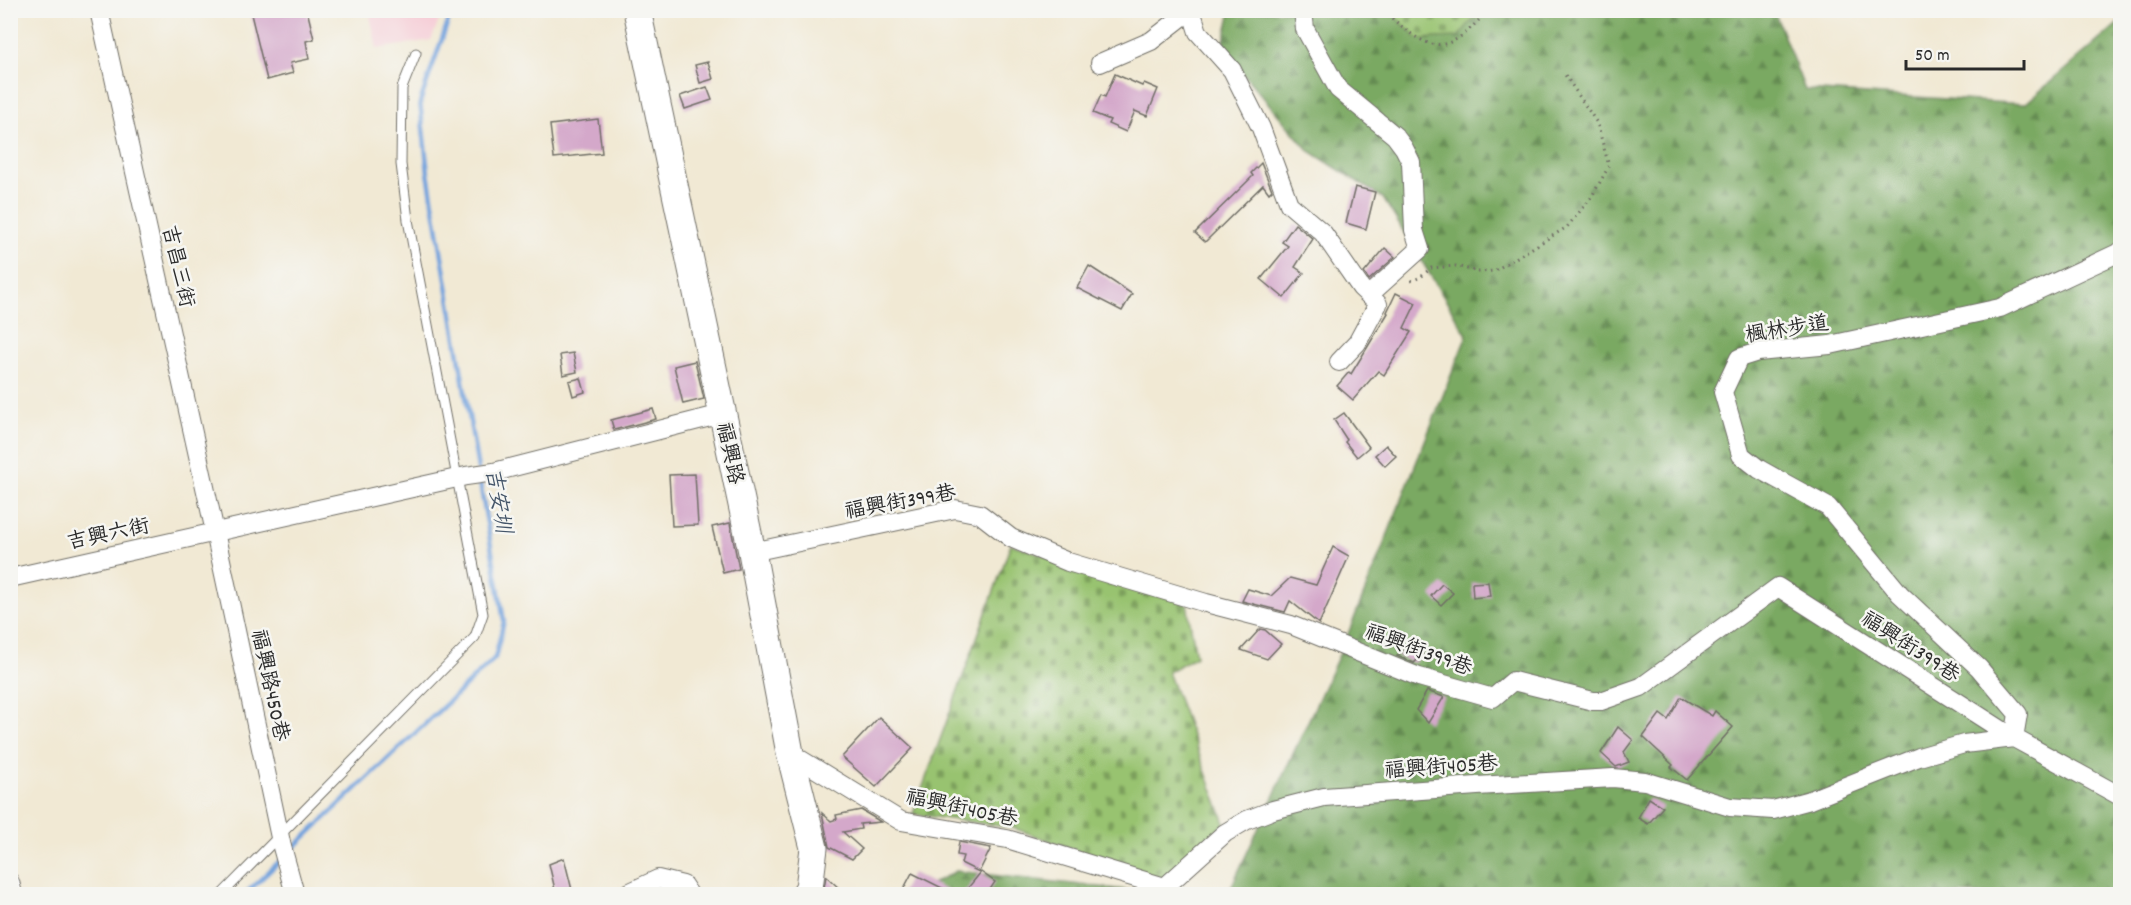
<svg xmlns="http://www.w3.org/2000/svg" width="2131" height="905" font-family="Dekko,'LXGW WenKai TC',sans-serif">
  <style>
    .built { fill: #f6cfd8 }
    .forest { fill: url(#forest-firs); stroke: #526a46; stroke-width: 1.5 }
    .cemetery { fill: url(#cemetery-stones); stroke: #62774e; stroke-width: 1.5 }
    .lines { fill: none; stroke-linecap: round; stroke-linejoin: round }
    .stream { stroke: #73a3dd; stroke-width: 4.5 }
    .building { fill: #d4a8ca }
    .lane-casing { stroke: #706e66; stroke-width: 11 }
    .street-casing { stroke: #706e66; stroke-width: 20 }
    .secondary-casing { stroke: #706e66; stroke-width: 29 }
    .path { stroke: #706e66; stroke-width: 3; stroke-dasharray: 1.5 4.5; stroke-linecap: butt }
    .lane { stroke: #fff; stroke-width: 9 }
    .street { stroke: #fff; stroke-width: 18 }
    .secondary { stroke: #fff; stroke-width: 27 }
    .labels { text-anchor: middle; stroke-width: 5; stroke-linejoin: round; paint-order: stroke }
    .street-label { font-size: 21px; fill: #2b2b2b; stroke: #f6f6f2 }
    .water-label { font-size: 22px; font-style: italic; fill: #445569; stroke: #f6f6f2 }
  </style>
  <defs>
    <pattern id="forest-firs" width="22" height="20" patternUnits="userSpaceOnUse" patternTransform="scale(1.5)"><rect width="22" height="20" fill="#7aa962"/><path d="M5 1l3.5 6h-7zM16 11l3.5 6h-7z" fill="#648a51"/></pattern>
    <pattern id="cemetery-stones" width="16" height="16" patternUnits="userSpaceOnUse" patternTransform="scale(1.5)"><rect width="16" height="16" fill="#98c370"/><path d="M2 7V4a2 2 0 0 1 4 0v3zM10 15v-3a2 2 0 0 1 4 0v3z" fill="#7c9f5c"/></pattern>
  </defs>
  <rect width="100%" height="100%" fill="#f6f6f2"/>
  <filter id="ink" filterUnits="userSpaceOnUse"><feTurbulence type="fractalNoise" baseFrequency=".0167" numOctaves="2"/><feDisplacementMap in="SourceGraphic" scale="12" xChannelSelector="R" yChannelSelector="G"/><feConvolveMatrix kernelMatrix="1 2 1 2 8 2 1 2 1" color-interpolation-filters="sRGB"/></filter>
  <filter id="wash" filterUnits="userSpaceOnUse"><feTurbulence type="fractalNoise" baseFrequency=".008" numOctaves="4" result="noise"/><feDisplacementMap in="SourceGraphic" scale="24" xChannelSelector="R" yChannelSelector="G"/><feGaussianBlur stdDeviation="1.35" result="paint"/><feColorMatrix in="noise" values="0 0 0 0 0 0 0 0 0 0 0 0 0 0 0 0 0 1.4 0 .05"/><feComposite in="paint" operator="in"/></filter>
  <g filter="url(#wash)">
    <rect width="100%" height="100%" fill="#f1e9d4"/>
    <path class="built" d="M369,11V10L443,11L431,40L377,49Z"/>
    <g class="forest">
      <path d="M1231,11H1774L1805,90L2025,104L2120,22V894H1228L1344,644L1467,335L1383,198L1308,150L1222,49Z"/>
      <path d="M956,871L1162,894H913Z"/>
    </g>
    <g class="cemetery">
      <path d="M1389,11H1480L1458,37L1418,39Z"/>
      <path d="M1011,544L1187,604L1196,656L1168,672L1225,823L1163,878H1155L1013,828L913,814Z"/>
    </g>
    <g class="lines">
      <g class="stream">
        <path d="M452,10L420,102L428,173L478,469"/>
        <path d="M288,853L495,658L504,621L479,477"/>
        <path d="M245,894L280,861"/>
      </g>
    </g>
    <g id="blocks">
      <g class="building">
        <path d="M250,10H307L314,39L306,41L309,59L290,63L293,73L267,80Z"/>
        <path d="M708,62L713,79L700,83L695,65Z"/>
        <path d="M1115,74L1142,86L1144,83L1158,89L1147,116L1135,111L1126,132L1108,124L1110,120L1093,113L1101,95L1105,97Z"/>
        <path d="M707,87L712,100L685,109L680,96Z"/>
        <path d="M598,119L602,153L554,158L550,125Z"/>
        <path d="M1261,163L1272,190L1269,193L1263,185L1205,242L1195,233L1253,176L1251,173Z"/>
        <path d="M1355,187L1375,192L1366,229L1346,223Z"/>
        <path d="M1295,224L1313,239L1295,267L1304,273L1284,298L1261,279L1288,246L1282,242Z"/>
        <path d="M1385,248L1395,257L1369,280L1364,273Z"/>
        <path d="M1089,266L1132,294L1122,311L1077,288Z"/>
        <path d="M1396,293L1416,303L1404,328L1411,332L1384,375L1378,371L1353,400L1337,386L1349,372L1351,374L1367,348L1388,313L1387,312Z"/>
        <path d="M573,353L577,372L563,375L560,355Z"/>
        <path d="M695,361L704,399L683,404L674,366Z"/>
        <path d="M581,378L585,392L573,396L569,381Z"/>
        <path d="M653,409L656,419L614,430L611,420Z"/>
        <path d="M1344,413L1369,447L1357,457L1345,442L1347,440L1334,420Z"/>
        <path d="M1386,445L1396,456L1385,466L1375,455Z"/>
        <path d="M695,474L698,525L672,526L669,475Z"/>
        <path d="M730,523L739,569L723,573L712,527Z"/>
        <path d="M1333,547L1349,556L1319,624L1290,601L1285,612L1242,601L1248,589L1271,596L1290,578L1316,585Z"/>
        <path d="M1488,582L1490,596L1473,598L1472,583Z"/>
        <path d="M1442,584L1453,593L1441,605L1431,596Z"/>
        <path d="M1260,629L1265,630L1281,644L1267,659L1241,650Z"/>
        <path d="M1410,642L1423,654L1414,663L1397,656Z"/>
        <path d="M1427,691L1444,697L1428,723L1416,710Z"/>
        <path d="M1681,697L1712,716L1715,711L1733,727L1687,780L1671,767L1673,765L1643,737L1660,714L1668,720Z"/>
        <path d="M879,717L913,748L876,787L842,757Z"/>
        <path d="M1618,727L1633,740L1624,752L1629,762L1616,767L1601,753Z"/>
        <path d="M1649,798L1663,807L1648,824L1638,818Z"/>
        <path d="M861,810L881,822L860,824L861,829L843,832L862,849L852,859L829,847L822,813L831,821L837,819L836,815Z"/>
        <path d="M959,842L991,848L979,872L961,863L963,856L957,855Z"/>
        <path d="M564,858L573,894H556L549,864Z"/>
        <path d="M981,872L995,882L987,894H963Z"/>
        <path d="M912,873L954,894H901Z"/>
        <path d="M826,876L841,890L823,894Z"/>
      </g>
    </g>
  </g>
  <g filter="url(#ink)">
    <use href="#blocks" fill-opacity="0" stroke="#706e66" stroke-width="1.5"/>
    <g class="lines">
      <defs>
        <path id="lane" d="M222,894L475,637L483,614L408,220L401,164L402,88L416,53"/>
        <g id="street">
          <path d="M99,10L215,532L282,847L295,894"/>
          <path d="M1191,10L1198,32L1232,70L1261,128L1289,204L1323,233L1361,288L1378,304L1357,343L1339,362"/>
          <path d="M1303,10L1305,29L1338,89L1395,136L1404,148L1411,162L1414,230L1420,249L1369,295"/>
          <path d="M1100,63L1151,41L1191,10"/>
          <path d="M752,552L955,509L980,514L1011,538L1068,562L1206,603L1291,625L1419,677L1493,698L1513,681L1593,701H1601L1641,687L1778,587L2014,738L2018,714L1979,668L1900,594L1828,507L1759,469L1741,455L1723,392L1739,358L1758,352L1830,345L2000,308L2120,252"/>
          <path d="M10,578L466,476L494,472L722,414"/>
          <path d="M790,753L901,821L1007,839L1165,887L1225,833L1247,820L1273,810L1324,797L1477,786L1613,778L1645,781L1730,807L1773,810L1810,800L1919,757L1964,744L2014,738L2120,796"/>
          <path d="M10,882L13,894"/>
          <path d="M626,894L658,879L683,885L689,894"/>
        </g>
        <path id="secondary" d="M637,10L752,552L790,753L814,848L809,888L805,894"/>
      </defs>
      <use href="#lane" class="lane-casing"/>
      <use href="#street" class="street-casing"/>
      <use href="#secondary" class="secondary-casing"/>
      <g class="path">
        <path d="M1383,10C1428,51 1444,61 1488,10"/>
        <path d="M1411,281L1421,277L1431,268L1456,266L1479,272L1494,271L1567,227L1591,198L1609,166L1597,123L1563,72"/>
      </g>
      <use href="#lane" class="lane"/>
      <use href="#street" class="street"/>
      <use href="#secondary" class="secondary"/>
    </g>
  </g>
  <g class="labels">
    <g class="street-label">
      <text transform="translate(179 266) rotate(77)" y="7">吉昌三街</text>
      <text transform="translate(1787 328) rotate(-9)" y="7">楓林步道</text>
      <text transform="translate(731 453) rotate(78)" y="7">福興路</text>
      <text transform="translate(900 501) rotate(-10)" y="7">福興街399巷</text>
      <text transform="translate(108 533) rotate(-12)" y="7">吉興六街</text>
      <text transform="translate(1911 646) rotate(33)" y="7">福興街399巷</text>
      <text transform="translate(1419 649) rotate(20)" y="7">福興街399巷</text>
      <text transform="translate(271 685) rotate(78)" y="7">福興路450巷</text>
      <text transform="translate(1441 766) rotate(-4)" y="7">福興街405巷</text>
      <text transform="translate(962 807) rotate(12)" y="7">福興街405巷</text>
    </g>
    <g class="water-label">
      <text transform="translate(500 500) rotate(80)" y="8">吉安圳</text>
    </g>
  </g>
  <rect width="2131" height="905" fill="none" stroke="#f6f6f2" stroke-width="36"/>
  <path d="M1906 60v9h118v-9" fill="none" stroke="#2b2b2b" stroke-width="3"/>
  <text x="1915" y="60" font-size="18" fill="#2b2b2b" stroke="#f6f6f2" stroke-width="4.5" paint-order="stroke">50 m</text>
</svg>
